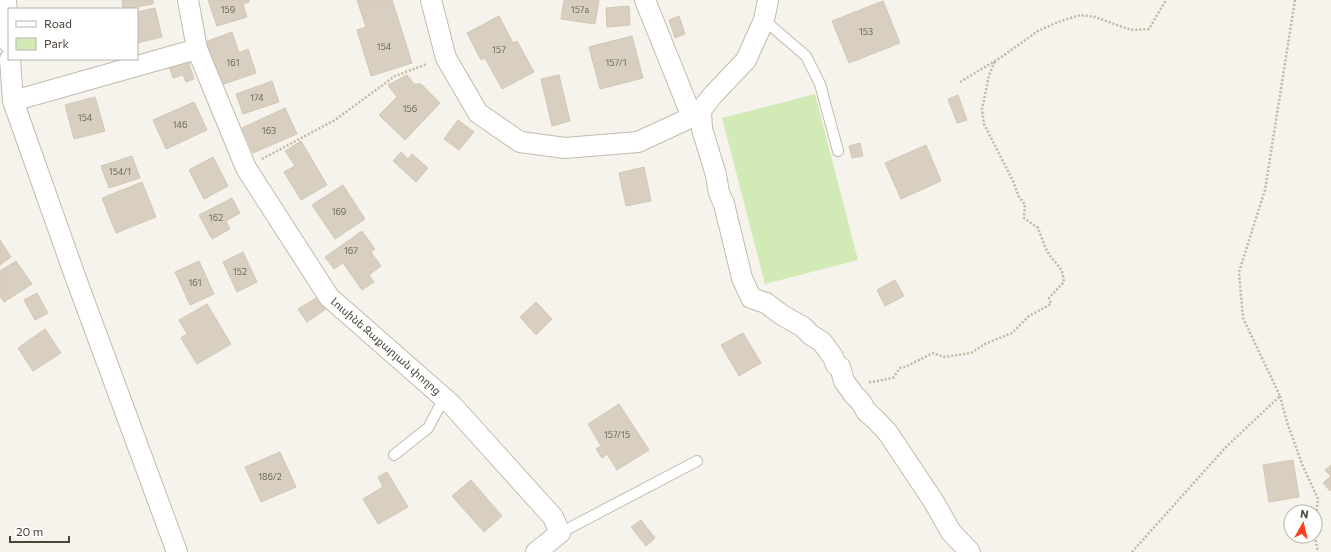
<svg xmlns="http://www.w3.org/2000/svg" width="1331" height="552" font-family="Commissioner,'Noto Sans Armenian',sans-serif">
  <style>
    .green { fill: #d2eab5 }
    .building { fill: #d8cfc1; stroke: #d3c7b4 }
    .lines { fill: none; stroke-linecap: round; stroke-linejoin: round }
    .lane-casing { stroke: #c2bbae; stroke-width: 12 }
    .street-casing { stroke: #c2bbae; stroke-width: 22 }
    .path { stroke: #c4b79f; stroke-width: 2.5; stroke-dasharray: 2 2; stroke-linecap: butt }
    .lane { stroke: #fff; stroke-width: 10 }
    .street { stroke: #fff; stroke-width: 20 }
    .labels { text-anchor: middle; stroke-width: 3; stroke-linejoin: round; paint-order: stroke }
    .number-label { font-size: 9px; fill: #6e675b }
    .street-label { font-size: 11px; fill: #4b4439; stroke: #fff }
  </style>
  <rect width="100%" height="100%" fill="#f6f3ec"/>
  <path class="green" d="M815,94L858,260L765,284L722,118Z"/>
  <g class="building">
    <path d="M122,0H153V4L123,9Z"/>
    <path d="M208,0H249V2L243,4L247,17L217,26Z"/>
    <path d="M357,0H392L412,63L371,76L357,30L366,27Z"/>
    <path d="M564,0H599L595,24L561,19Z"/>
    <path d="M883,1L900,43L849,63L832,21Z"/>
    <path d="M629,6L630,25L607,27L606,8Z"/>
    <path d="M155,8L162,37L137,43V12Z"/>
    <path d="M499,16L513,43L517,41L534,72L502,89L485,58L481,60L467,33Z"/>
    <path d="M679,16L685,34L675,38L669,20Z"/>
    <path d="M232,32L239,53L248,49L256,73L221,85L205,42Z"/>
    <path d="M632,36L643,78L600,89L589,47Z"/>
    <path d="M187,57L194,79L186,82L183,75L173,78L168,63Z"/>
    <path d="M407,75L414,84H421L440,103L405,140L379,115L397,97L388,85Z"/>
    <path d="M559,75L570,121L552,126L541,79Z"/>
    <path d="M272,81L279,102L243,114L236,94Z"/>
    <path d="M958,95L967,120L957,123L948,99Z"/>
    <path d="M95,97L105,131L74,139L65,105Z"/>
    <path d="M194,102L207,130L166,149L153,120Z"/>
    <path d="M285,108L297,134L253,153L242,128Z"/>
    <path d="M458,120L474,132L459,150L444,139Z"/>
    <path d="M301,141L327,185L301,200L284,172L295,166L285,151Z"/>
    <path d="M860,143L863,156L852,158L849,146Z"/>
    <path d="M926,145L941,181L901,199L885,163Z"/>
    <path d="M401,152L408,159L412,154L428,168L416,182L393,161Z"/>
    <path d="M132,156L140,178L109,188L101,166Z"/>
    <path d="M213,157L228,186L204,199L189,170Z"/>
    <path d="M644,167L651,201L626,206L619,173Z"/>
    <path d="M142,182L156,217L116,233L102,198Z"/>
    <path d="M343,185L365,219L335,239L312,205Z"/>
    <path d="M232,198L240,213L226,221L230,229L212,239L199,215Z"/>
    <path d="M362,231L375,249L371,252L381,266L369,275L374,282L362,290L343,263L334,269L325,257Z"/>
    <path d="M0,240L11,257L0,265Z"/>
    <path d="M243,252L257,282L237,292L223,262Z"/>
    <path d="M16,261L32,284L4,302L0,296V271Z"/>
    <path d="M199,261L214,294L190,305L175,272Z"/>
    <path d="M895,280L904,296L885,306L877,290Z"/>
    <path d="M37,293L48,313L35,320L24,300Z"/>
    <path d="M318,297L326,309L307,322L298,309Z"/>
    <path d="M536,302L552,319L536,335L520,317Z"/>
    <path d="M207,304L231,344L197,364L181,338L187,334L179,320Z"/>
    <path d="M45,329L61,353L33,371L18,348Z"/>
    <path d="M743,333L761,363L739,376L721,345Z"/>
    <path d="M619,404L649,450L617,470L607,454L602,458L596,449L601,446L588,424Z"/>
    <path d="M280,452L296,487L261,502L245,467Z"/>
    <path d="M1293,460L1299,497L1269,502L1263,465Z"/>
    <path d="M1331,465V490L1330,491L1323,483L1331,476L1325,470Z"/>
    <path d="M387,472L408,507L378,524L363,499L383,487L378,477Z"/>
    <path d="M471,480L502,516L484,532L452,496Z"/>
    <path d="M641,520L655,538L646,546L631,527Z"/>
  </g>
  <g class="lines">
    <defs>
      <g id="lane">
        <path d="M764,20L806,56L820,84L838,151"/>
        <path d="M394,455L428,428L444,398"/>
        <path d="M560,533L697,461"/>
      </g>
      <g id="street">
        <path d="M6,0L9,43"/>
        <path d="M188,0L197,49L246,168L329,297L452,405L553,517L560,533L536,552"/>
        <path d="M431,0L446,58L478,113L520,142L565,148L638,142L692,117L701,110L712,96L746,60L764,20L768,0"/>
        <path d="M645,0L692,117"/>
        <path d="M10,59L13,101L75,276L177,552"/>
        <path d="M13,101L197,49"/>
        <path d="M701,110L702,129L716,175L719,193L724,204L742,278L751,298L766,303L782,315L803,327L811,335L822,342L833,357L836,365L840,367L844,381L854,395L861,402L866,411L876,420L888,433L934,502L951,532L970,552"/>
      </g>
    </defs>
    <use href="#lane" class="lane-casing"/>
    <use href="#street" class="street-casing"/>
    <g class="path">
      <path d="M960,82L1000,58L1038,31L1058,22L1080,15L1095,17L1131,30L1149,29L1166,0"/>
      <path d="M262,159L335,120L395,76L427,64"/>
      <path d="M869,382C878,382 884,379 893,378L900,368L905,367L933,353L944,357L971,353L985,344L1012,333L1029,316L1051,304L1049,298L1064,282L1062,271L1057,264L1050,256L1045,247L1038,228L1024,218L1025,204L1019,197L1013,181L984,124L982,109L985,95L989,75L995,61"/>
      <path d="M1280,396L1287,422L1302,464L1318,499L1315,523"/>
      <path d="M1315,536L1318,552"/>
      <path d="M1132,552L1225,448L1280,396L1243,318L1239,272L1265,190L1295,0"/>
    </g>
    <use href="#lane" class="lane"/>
    <use href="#street" class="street"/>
  </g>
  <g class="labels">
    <g class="number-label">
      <text x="228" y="13">159</text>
      <text x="580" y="13">157a</text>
      <text x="866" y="35">153</text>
      <text x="384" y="50">154</text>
      <text x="499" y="53">157</text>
      <text x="233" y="66">161</text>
      <text x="616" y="66">157/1</text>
      <text x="257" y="101">174</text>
      <text x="410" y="112">156</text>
      <text x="85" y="121">154</text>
      <text x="180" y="128">146</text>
      <text x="269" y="134">163</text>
      <text x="120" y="175">154/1</text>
      <text x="339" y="215">169</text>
      <text x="216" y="221">162</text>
      <text x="351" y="254">167</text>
      <text x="240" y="275">152</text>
      <text x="195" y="286">161</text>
      <text x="617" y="438">157/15</text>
      <text x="270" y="480">186/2</text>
    </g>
    <g class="street-label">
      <text transform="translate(386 346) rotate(41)" y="4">Լուսինե Զաքարյան փողոց</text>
    </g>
  </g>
  <rect x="8" y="8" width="130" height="52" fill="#ffffff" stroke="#b7b4b0"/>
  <rect x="16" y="21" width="20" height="6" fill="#ffffff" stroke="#b7b4b0"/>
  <text x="44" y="28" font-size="12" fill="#4b4439">Road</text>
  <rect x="16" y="38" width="20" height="12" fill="#d2eab5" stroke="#b7b4b0"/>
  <text x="44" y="48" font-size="12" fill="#4b4439">Park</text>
  <g transform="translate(1303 524) rotate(8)"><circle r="19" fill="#ffffff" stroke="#b7b4b0"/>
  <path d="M0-3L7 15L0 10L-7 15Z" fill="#fc3f1d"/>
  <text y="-6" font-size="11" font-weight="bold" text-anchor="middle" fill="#4b4439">N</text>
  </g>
  <path d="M10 536v6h59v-6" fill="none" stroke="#4b4439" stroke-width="2"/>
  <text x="16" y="536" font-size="12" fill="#4b4439" stroke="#ffffff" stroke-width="3" paint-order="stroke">20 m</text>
</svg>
